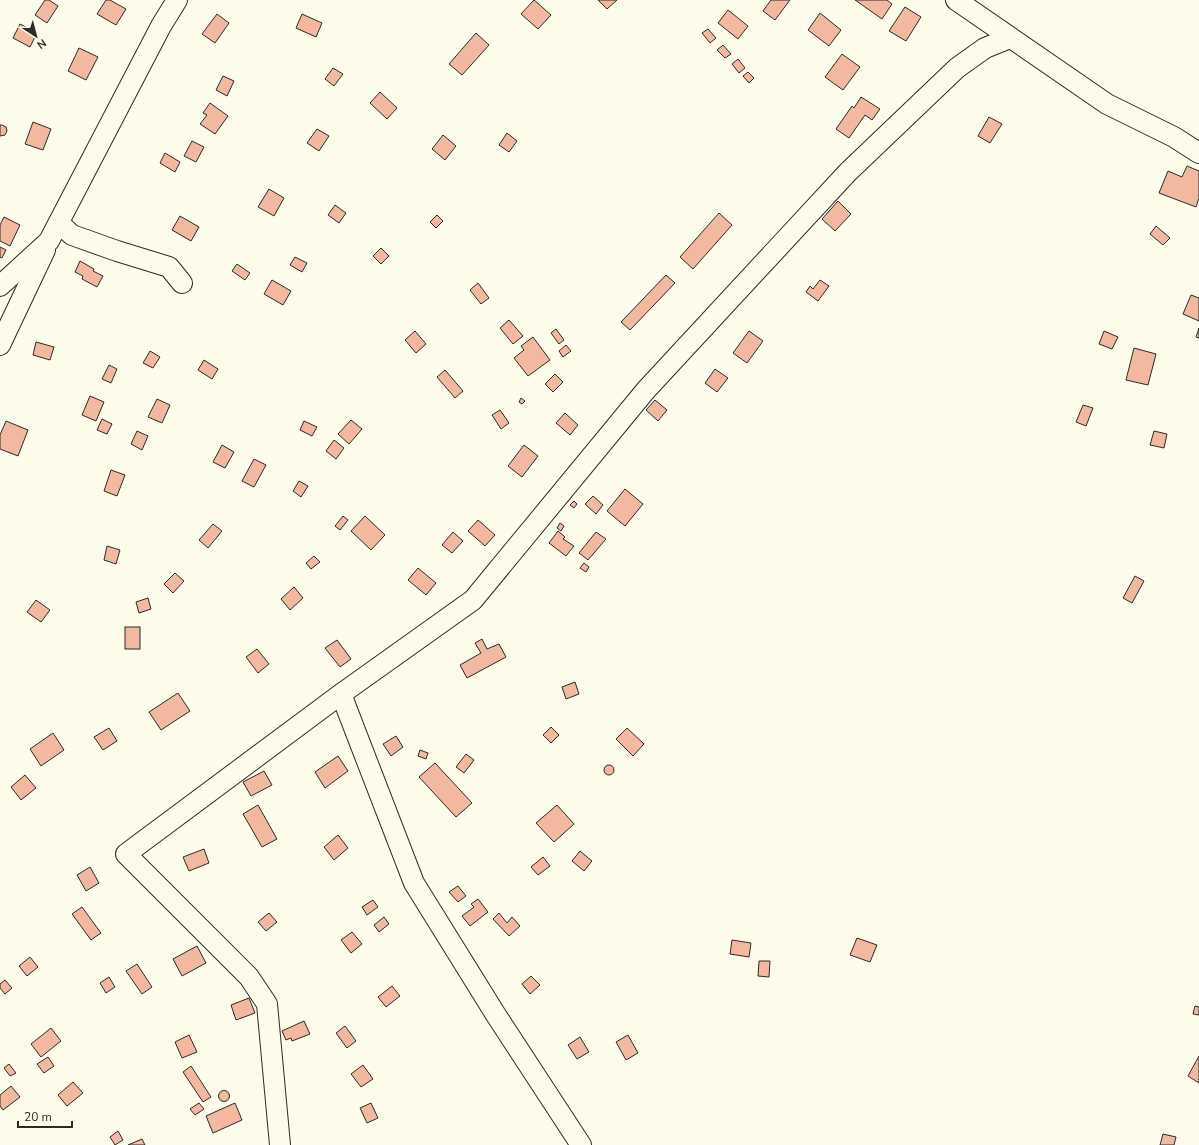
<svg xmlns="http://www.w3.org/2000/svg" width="1199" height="1145" font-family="'Nunito Sans',sans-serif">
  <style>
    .building { fill: #f2b8a0; stroke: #2b2b2b }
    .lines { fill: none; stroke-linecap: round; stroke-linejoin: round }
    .minor-casing { stroke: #2b2b2b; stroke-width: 22 }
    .minor { stroke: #fdfbea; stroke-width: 20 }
  </style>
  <rect width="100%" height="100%" fill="#fdfbea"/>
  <g class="building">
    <path d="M45,0H49L58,6L47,23L35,15Z"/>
    <path d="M106,0H110L126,9L116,25L97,14Z"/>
    <path d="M534,0L551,15L538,29L521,14Z"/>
    <path d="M598,0H617L607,9Z"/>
    <path d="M771,0H790L775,20L763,11Z"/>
    <path d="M855,0H887L892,4L882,19Z"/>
    <path d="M905,7L921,17L906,41L889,31Z"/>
    <path d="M728,10L748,26L738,39L718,23Z"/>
    <path d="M820,13L841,30L829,46L808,30Z"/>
    <path d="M217,14L229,23L215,43L202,34Z"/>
    <path d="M302,14L322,23L316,37L296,28Z"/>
    <path d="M20,24L37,33L30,47L13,38Z"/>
    <path d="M708,29L716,38L710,43L702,33Z"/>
    <path d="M476,33L489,45L462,75L449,64Z"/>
    <path d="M723,45L731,54L725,58L717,50Z"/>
    <path d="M79,48L98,57L86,80L68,71Z"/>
    <path d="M842,54L860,67L843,90L825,77Z"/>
    <path d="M738,59L745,68L739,73L732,64Z"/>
    <path d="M333,68L343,74L334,86L325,79Z"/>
    <path d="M748,72L754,78L749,83L743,76Z"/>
    <path d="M223,76L234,81L227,96L216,90Z"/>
    <path d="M380,92L397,108L387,119L370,103Z"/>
    <path d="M861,97L880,109L872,120L865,115L849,138L836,129L852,106L854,108Z"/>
    <path d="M210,103L228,116L215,134L200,124L207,115L203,113Z"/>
    <path d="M989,117L1002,124L990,143L978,136Z"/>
    <path d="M33,122L51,129L43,150L25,144Z"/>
    <path d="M0,125H2L6,127L7,131L5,135L0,136Z"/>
    <path d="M317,129L329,136L319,151L307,143Z"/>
    <path d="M507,133L517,141L509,152L499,145Z"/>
    <path d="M443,135L456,146L445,160L432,149Z"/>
    <path d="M192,141L204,147L196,162L184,156Z"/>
    <path d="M165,153L180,162L175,172L160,163Z"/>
    <path d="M1187,166L1199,171V198L1196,207L1159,193L1168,171L1182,177Z"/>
    <path d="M269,189L284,198L274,216L258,207Z"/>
    <path d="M838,201L851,214L835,231L822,219Z"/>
    <path d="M335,205L346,213L339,223L328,215Z"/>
    <path d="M719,213L732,225L693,269L680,257Z"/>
    <path d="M437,215L443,221L436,228L430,222Z"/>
    <path d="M180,216L199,227L191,241L172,230Z"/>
    <path d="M4,217L20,225L10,246L0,241V225Z"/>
    <path d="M1156,226L1170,238L1163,245L1150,234Z"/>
    <path d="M0,247L6,250L2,258L0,257Z"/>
    <path d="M381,248L389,256L381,264L373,256Z"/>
    <path d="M295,257L307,263L302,272L290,265Z"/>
    <path d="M80,261L94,269L93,271L103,276L97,287L82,279L83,276L75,272Z"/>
    <path d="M237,264L250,273L245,280L232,271Z"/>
    <path d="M666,275L675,283L630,330L621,322Z"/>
    <path d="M272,280L291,291L283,305L264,294Z"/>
    <path d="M820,280L829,286L818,301L806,292L810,286L813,289Z"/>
    <path d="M478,283L489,298L481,304L470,290Z"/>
    <path d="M1191,295L1199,298V321L1183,314Z"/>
    <path d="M509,320L523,336L513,344L500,328Z"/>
    <path d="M1199,328V338L1196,337Z"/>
    <path d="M556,329L564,340L559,344L551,333Z"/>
    <path d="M415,331L426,344L416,353L405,340Z"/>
    <path d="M749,331L763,341L747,363L733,353Z"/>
    <path d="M1104,331L1118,337L1112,349L1099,344Z"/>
    <path d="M533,337L550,360L528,376L514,358L524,350L521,346Z"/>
    <path d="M36,342L54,347L50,360L33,355Z"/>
    <path d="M566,345L571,351L563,357L559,351Z"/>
    <path d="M1134,348L1156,354L1148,385L1126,380Z"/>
    <path d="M150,351L160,357L153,368L143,363Z"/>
    <path d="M204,360L218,369L212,379L198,370Z"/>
    <path d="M109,365L117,369L111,383L102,379Z"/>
    <path d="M715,369L728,378L717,392L705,383Z"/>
    <path d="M445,370L463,391L455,398L437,377Z"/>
    <path d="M555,374L563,382L553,392L545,384Z"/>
    <path d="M90,396L104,402L96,421L82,415Z"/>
    <path d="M521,398L525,401L522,404L519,402Z"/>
    <path d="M157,399L170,405L162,423L148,417Z"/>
    <path d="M655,400L667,410L658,421L646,410Z"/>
    <path d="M1083,405L1093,408L1086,426L1076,422Z"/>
    <path d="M500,410L509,423L501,429L492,415Z"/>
    <path d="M565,413L578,425L570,435L556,423Z"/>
    <path d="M102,419L112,424L107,434L97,430Z"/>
    <path d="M351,420L362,429L349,444L338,434Z"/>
    <path d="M6,421L28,430L18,456L0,449V435Z"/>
    <path d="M304,421L317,427L312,436L300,430Z"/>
    <path d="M137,431L148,436L142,450L131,444Z"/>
    <path d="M1154,431L1167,434L1164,448L1150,445Z"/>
    <path d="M334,440L344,448L336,459L326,451Z"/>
    <path d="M222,445L234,452L225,468L213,462Z"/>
    <path d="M524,445L538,456L522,477L508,466Z"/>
    <path d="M254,459L266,465L254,487L242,481Z"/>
    <path d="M111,470L125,475L117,496L104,491Z"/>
    <path d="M299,481L308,486L301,497L293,491Z"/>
    <path d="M625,489L643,504L625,526L607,511Z"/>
    <path d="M593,496L603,505L596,514L585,504Z"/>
    <path d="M574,501L577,504L574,508L570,505Z"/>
    <path d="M343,516L348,520L340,530L335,526Z"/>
    <path d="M365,516L385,535L371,550L351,531Z"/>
    <path d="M478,520L495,535L485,546L468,531Z"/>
    <path d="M560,523L564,526L561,531L557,528Z"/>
    <path d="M213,524L222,531L208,548L199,540Z"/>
    <path d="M558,531L565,537L563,539L574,546L566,556L549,543Z"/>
    <path d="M453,532L463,541L452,553L442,545Z"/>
    <path d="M596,532L606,539L588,560L579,553Z"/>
    <path d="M107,546L120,550L116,564L104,560Z"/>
    <path d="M314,556L320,562L311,569L306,563Z"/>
    <path d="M584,563L589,567L586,572L580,568Z"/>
    <path d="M418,568L436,583L426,595L408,580Z"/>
    <path d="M175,573L184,581L173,593L164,584Z"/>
    <path d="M1135,576L1144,581L1132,603L1123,598Z"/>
    <path d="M294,587L303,598L290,610L281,599Z"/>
    <path d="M148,598L151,609L139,613L136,602Z"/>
    <path d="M36,600L50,610L41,622L27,612Z"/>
    <rect x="125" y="627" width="15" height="22"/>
    <path d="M482,639L487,649L499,644L506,657L467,678L460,665L481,653L475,643Z"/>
    <path d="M337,640L351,659L340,667L325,648Z"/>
    <path d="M257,649L269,664L258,673L246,657Z"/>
    <path d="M575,682L579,694L566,699L562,687Z"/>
    <path d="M178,693L190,711L161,730L149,712Z"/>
    <path d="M551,727L559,735L551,743L543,735Z"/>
    <path d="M109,728L117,741L103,750L94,737Z"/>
    <path d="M627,728L644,744L633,756L616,739Z"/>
    <path d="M53,733L64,750L41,766L30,749Z"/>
    <path d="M396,736L403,747L391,756L383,744Z"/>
    <path d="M420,750L428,753L426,759L418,756Z"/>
    <path d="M466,754L474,760L464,773L456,767Z"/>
    <path d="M338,756L348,771L325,788L315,772Z"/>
    <path d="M435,763L472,803L456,817L419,777Z"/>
    <circle cx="609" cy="770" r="5"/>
    <path d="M264,771L272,785L251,796L243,782Z"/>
    <path d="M25,775L36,788L21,800L11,787Z"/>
    <path d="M258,805L277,839L262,847L243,814Z"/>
    <path d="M557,805L574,824L554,842L536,823Z"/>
    <path d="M338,835L348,848L334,860L324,847Z"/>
    <path d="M204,849L209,863L189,871L183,857Z"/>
    <path d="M580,851L592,861L584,871L572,861Z"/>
    <path d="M543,857L550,866L538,875L531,867Z"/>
    <path d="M90,867L99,883L86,891L77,875Z"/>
    <path d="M458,886L466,896L458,902L449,892Z"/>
    <path d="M478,899L488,912L470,926L462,916L474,907L471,904Z"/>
    <path d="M373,900L378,907L367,915L362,907Z"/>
    <path d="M82,907L101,933L91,940L72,914Z"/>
    <path d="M269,913L277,922L266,931L258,922Z"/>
    <path d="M499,913L507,923L512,917L520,926L509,936L493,919Z"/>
    <path d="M384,917L389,924L379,932L374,925Z"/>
    <path d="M352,932L362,944L351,953L341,940Z"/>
    <path d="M857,938L877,945L870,962L850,955Z"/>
    <path d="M732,940L751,943L749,957L730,954Z"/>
    <path d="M197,946L206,963L182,976L173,959Z"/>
    <path d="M30,957L38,967L27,976L19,966Z"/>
    <path d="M759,961H770L769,977L758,976Z"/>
    <path d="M137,964L152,987L142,994L126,971Z"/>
    <path d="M531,976L540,985L530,994L522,984Z"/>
    <path d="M109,977L115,987L106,993L100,983Z"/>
    <path d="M5,980L12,988L5,994L0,988V984Z"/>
    <path d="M392,986L400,996L386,1007L378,997Z"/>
    <path d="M249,998L255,1013L236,1020L231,1005Z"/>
    <path d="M1195,1006L1199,1007V1015L1193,1014Z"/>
    <path d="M304,1021L310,1034L292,1041L291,1038L286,1040L282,1031Z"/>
    <path d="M345,1026L356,1041L347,1048L336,1033Z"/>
    <path d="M51,1028L61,1041L41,1057L31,1044Z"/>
    <path d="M189,1035L197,1052L182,1058L175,1042Z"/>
    <path d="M628,1035L638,1053L626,1060L616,1042Z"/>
    <path d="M580,1037L589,1052L577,1059L568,1045Z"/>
    <path d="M1199,1056V1083L1188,1076Z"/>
    <path d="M48,1057L54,1066L44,1073L37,1064Z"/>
    <path d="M9,1064L16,1073L10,1076L4,1068Z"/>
    <path d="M363,1065L373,1079L361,1087L351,1074Z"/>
    <path d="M191,1066L211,1097L203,1102L183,1072Z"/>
    <path d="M73,1082L83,1093L67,1106L58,1095Z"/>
    <path d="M11,1086L20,1097L3,1110L0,1106V1095Z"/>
    <circle cx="224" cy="1096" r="5.5"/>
    <path d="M199,1103L204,1109L195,1115L190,1109Z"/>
    <path d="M235,1103L242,1120L213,1133L206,1116Z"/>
    <path d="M371,1103L378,1118L367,1123L360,1108Z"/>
    <path d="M118,1131L123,1140L115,1145L110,1137Z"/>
    <path d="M1163,1134L1176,1137L1174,1145H1160Z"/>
    <path d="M142,1139L145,1145H128Z"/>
  </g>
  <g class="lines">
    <defs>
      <g id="minor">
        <path d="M956,0L1107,104L1174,137L1199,153"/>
        <path d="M59,223L72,235L117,251L169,267L182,283"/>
        <path d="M0,286L49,241L161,26L177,0"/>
        <path d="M0,345L45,250"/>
        <path d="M341,694L414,883L496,1015L581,1145"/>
        <path d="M280,1145L267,1004L249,977L126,854L341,694L473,600L646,390L848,172L957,68L985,48L1010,38"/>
      </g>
    </defs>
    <use href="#minor" class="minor-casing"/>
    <use href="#minor" class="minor"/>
  </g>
  <g transform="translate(36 36) rotate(144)" stroke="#fdfbea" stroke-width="3" paint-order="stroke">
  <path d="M0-3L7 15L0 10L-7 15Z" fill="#2b2b2b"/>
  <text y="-6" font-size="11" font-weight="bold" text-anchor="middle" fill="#2b2b2b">N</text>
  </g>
  <path d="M18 1121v6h54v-6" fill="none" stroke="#2b2b2b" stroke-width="2"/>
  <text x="24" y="1121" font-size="12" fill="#2b2b2b" stroke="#fdfbea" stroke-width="3" paint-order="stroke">20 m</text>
</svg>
